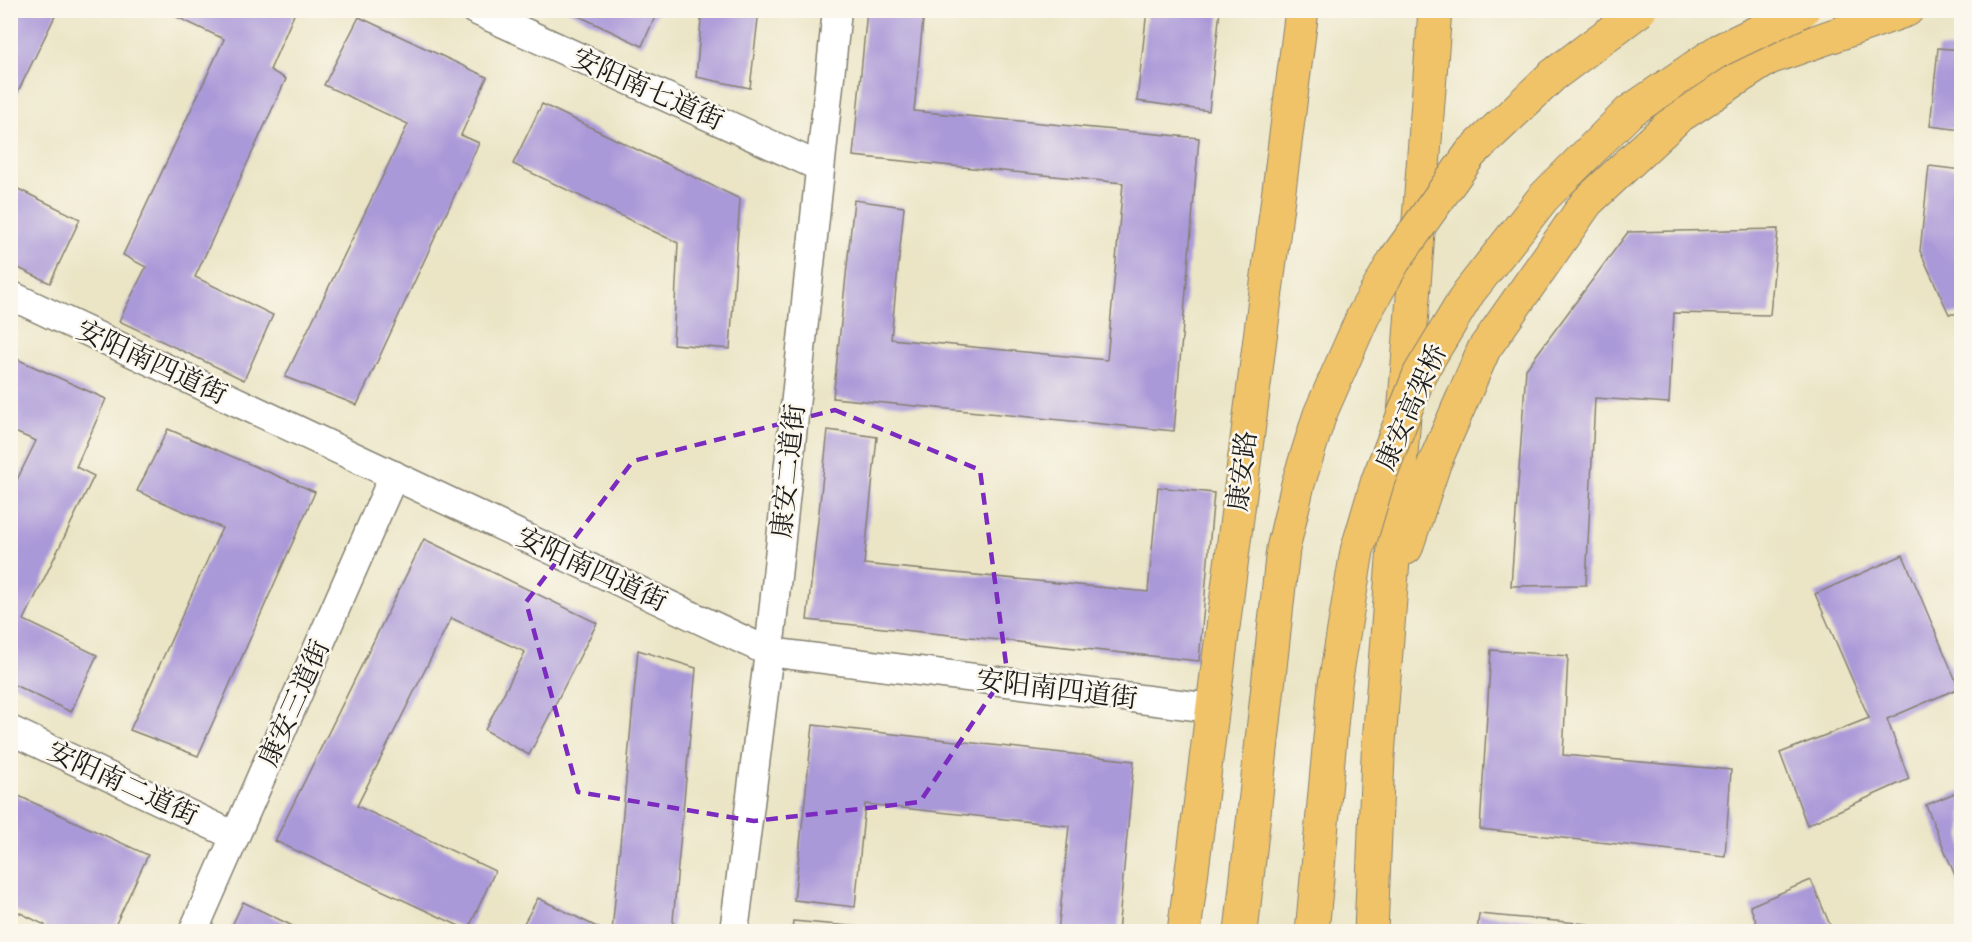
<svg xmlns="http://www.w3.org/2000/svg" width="1972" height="942" font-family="'EB Garamond','Noto Serif SC',serif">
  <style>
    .building { fill: #aa99d8 }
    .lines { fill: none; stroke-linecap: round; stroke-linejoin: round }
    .minor-casing { stroke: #848071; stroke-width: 31 }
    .trunk-casing { stroke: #848071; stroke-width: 35 }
    .minor { stroke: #fff; stroke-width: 28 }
    .trunk { stroke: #f1c369; stroke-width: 33 }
    .trunk-bridge-casing { stroke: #848071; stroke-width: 35; stroke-linecap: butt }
    .trunk-bridge { stroke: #f1c369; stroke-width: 33 }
    .marked { fill: none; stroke: #7b2cbf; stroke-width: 4.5; stroke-dasharray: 12 8; stroke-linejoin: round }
    .labels { text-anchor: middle; stroke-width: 5; stroke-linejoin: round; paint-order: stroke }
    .street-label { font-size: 27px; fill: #1c1c1c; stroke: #fbf7ec }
  </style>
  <rect width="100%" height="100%" fill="#fbf7ec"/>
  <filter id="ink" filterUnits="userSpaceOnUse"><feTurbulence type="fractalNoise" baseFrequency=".0167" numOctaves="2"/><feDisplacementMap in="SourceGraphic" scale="12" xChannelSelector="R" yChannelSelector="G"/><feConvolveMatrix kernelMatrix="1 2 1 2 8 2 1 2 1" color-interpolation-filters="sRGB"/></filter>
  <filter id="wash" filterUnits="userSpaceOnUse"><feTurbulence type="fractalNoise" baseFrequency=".008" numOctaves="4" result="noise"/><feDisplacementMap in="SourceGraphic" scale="24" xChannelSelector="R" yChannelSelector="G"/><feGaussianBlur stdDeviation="1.35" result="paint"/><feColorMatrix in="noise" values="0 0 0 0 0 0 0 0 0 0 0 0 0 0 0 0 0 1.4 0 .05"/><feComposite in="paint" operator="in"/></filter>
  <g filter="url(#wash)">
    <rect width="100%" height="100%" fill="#ebe5c6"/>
    <g id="blocks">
      <g class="building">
        <path d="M10,10H58L10,108Z"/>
        <path d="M162,10H296L270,70L286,79L195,277L273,315L244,380L119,321L146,267L123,255L224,39Z"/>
        <path d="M566,10H658L642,46Z"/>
        <path d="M702,10H759L750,88L696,77Z"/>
        <path d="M867,10H924L914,111L1199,138L1174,431L833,398L854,200L904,207L891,339L1107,360L1123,183L853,156Z"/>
        <path d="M1147,10H1220L1209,111L1137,101Z"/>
        <path d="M359,17L487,77L461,135L479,143L357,405L285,377L408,124L324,85Z"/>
        <path d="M1938,48L1962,50V130L1930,126Z"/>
        <path d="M542,104L740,199L730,349L673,344L678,243L513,164Z"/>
        <path d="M1929,166L1962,170V314H1949L1920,251Z"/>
        <path d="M10,185L80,219L50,283L10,264Z"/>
        <path d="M1778,229L1770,315L1674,313L1669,403L1595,398L1586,585L1511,586L1526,369L1628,232Z"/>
        <path d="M10,356L106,399L76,467L94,476L24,620L97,655L71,712L10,683V494L36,441L10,430Z"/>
        <path d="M168,429L315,492L198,756L130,730L222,528L137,491Z"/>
        <path d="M828,430L877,437L864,564L1148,592L1158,487L1214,493L1199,661L807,620Z"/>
        <path d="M424,539L597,623L529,755L485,730L525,652L451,618L357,806L495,871L468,930L275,841Z"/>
        <path d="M1903,555L1959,688L1887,719L1909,779L1807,825L1780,753L1869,718L1815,594Z"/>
        <path d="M638,650L696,668L672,932H612Z"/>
        <path d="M1491,650L1568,656L1563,755L1731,770L1725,856L1480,829Z"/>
        <path d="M813,725L1134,761L1118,932H1058L1069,826L865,804L855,907L794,900Z"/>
        <path d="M1962,790V890H1961L1926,805Z"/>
        <path d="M10,792L148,855L112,932H42L45,925L10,908Z"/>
        <path d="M1811,880L1833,932H1760L1750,906Z"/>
        <path d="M538,898L607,932H519Z"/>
        <path d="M243,902L305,932H229Z"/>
        <path d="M1479,914L1588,924L1587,932H1477Z"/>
        <path d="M793,921L895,930V932H792Z"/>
      </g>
    </g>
  </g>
  <g filter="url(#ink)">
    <use href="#blocks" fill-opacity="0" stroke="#848071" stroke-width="1.5"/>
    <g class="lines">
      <defs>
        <g id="minor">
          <path d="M475,10L820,167"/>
          <path d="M10,295L769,652L1211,708"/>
          <path d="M10,730L235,836"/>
          <path d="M193,932L394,475"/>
          <path d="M734,932L769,652L837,10"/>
        </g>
        <g id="trunk">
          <path d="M1406,548L1434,464L1484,349L1587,202L1678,117L1769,58L1907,10"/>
          <path d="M1184,932L1302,10"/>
          <path d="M1371,932L1378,756L1435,10"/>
        </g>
      </defs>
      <use href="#minor" class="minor-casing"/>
      <use href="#trunk" class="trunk-casing"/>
      <use href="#minor" class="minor"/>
      <use href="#trunk" class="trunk"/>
      <defs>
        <g id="trunk-bridge">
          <path d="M1241,932L1283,549L1298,484L1320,414L1364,314L1394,261L1471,153L1552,76L1640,10"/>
          <path d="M1312,932L1335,684L1357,551L1378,480L1420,373L1469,292L1543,198L1629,112L1720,50L1803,10"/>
        </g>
      </defs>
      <use href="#trunk-bridge" class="trunk-bridge-casing"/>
      <use href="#trunk-bridge" class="trunk-bridge"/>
    </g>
  </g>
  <path class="marked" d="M835,410L980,470L1007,671L920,802L754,821L578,792L526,602L633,461Z"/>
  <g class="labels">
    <g class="street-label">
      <text transform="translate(648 89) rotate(24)" y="9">安阳南七道街</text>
      <text transform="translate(152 362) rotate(25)" y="9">安阳南四道街</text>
      <text transform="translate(1411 407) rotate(-66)" y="9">康安高架桥</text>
      <text transform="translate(788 471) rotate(-84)" y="9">康安二道街</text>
      <text transform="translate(1242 471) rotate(-83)" y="9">康安路</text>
      <text transform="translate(592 569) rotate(25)" y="9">安阳南四道街</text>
      <text transform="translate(1057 689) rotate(7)" y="9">安阳南四道街</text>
      <text transform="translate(294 703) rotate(-66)" y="9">康安三道街</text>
      <text transform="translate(123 783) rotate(25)" y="9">安阳南二道街</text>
    </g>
  </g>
  <rect width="1972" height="942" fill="none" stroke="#fbf7ec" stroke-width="36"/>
</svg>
